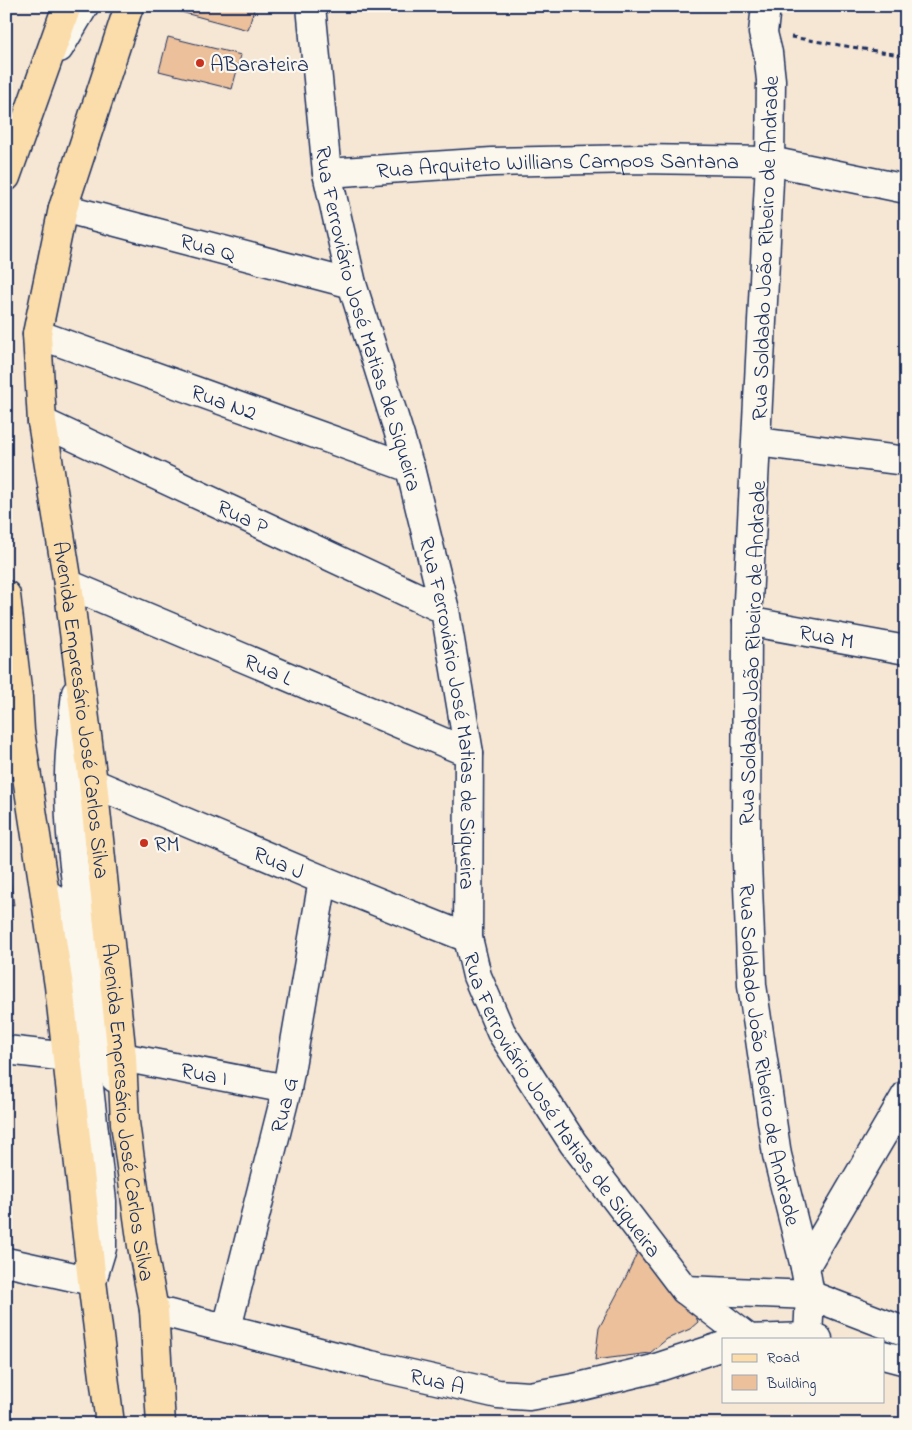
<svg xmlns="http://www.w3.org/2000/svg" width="912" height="1430" font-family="'Indie Flower',sans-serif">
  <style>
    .building { fill: #ebc09b; stroke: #1b2f5e }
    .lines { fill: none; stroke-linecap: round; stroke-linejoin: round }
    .minor-casing { stroke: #1b2f5e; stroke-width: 31 }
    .major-casing { stroke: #1b2f5e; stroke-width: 31 }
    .path { stroke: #1b2f5e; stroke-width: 3; stroke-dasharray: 5 4; stroke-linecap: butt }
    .minor { stroke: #fbf7ec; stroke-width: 28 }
    .major { stroke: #fbddab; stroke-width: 28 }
    .poi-dot { fill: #c8321e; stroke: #fbf7ec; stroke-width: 2 }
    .labels { text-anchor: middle; stroke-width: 4.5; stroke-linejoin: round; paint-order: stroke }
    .poi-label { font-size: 22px; fill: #1b2f5e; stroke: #fbf7ec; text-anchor: start }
    .street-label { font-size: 22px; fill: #1b2f5e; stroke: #fbf7ec }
  </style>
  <rect width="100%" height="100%" fill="#f6e6d4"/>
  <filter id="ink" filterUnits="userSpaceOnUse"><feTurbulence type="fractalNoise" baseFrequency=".02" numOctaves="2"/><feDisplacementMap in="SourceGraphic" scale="10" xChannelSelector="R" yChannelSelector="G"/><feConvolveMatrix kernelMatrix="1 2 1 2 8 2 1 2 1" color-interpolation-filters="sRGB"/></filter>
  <g filter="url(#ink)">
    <g class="building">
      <path d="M178,6H255L248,30L177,11Z"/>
      <path d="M168,37L241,55L232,89L159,71Z"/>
      <path d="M6,853L14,905L6,903Z"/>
      <path d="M638,1251L689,1298L698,1322L690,1329L667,1339L650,1353L595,1360L599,1328L624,1281Z"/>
    </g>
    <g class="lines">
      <defs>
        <g id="minor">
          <path id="s1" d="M311,6L327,173L352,284L410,468L445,610L469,753L468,938L477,976L501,1032L573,1143L685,1290L748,1338"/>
          <path id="s2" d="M766,6L763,33L768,53L771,80L770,161L747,621L746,838L752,985L777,1155L805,1267L810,1295L808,1337"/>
          <path d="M59,48L84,6"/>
          <path id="s3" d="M327,173L492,162L639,159L770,161L906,189"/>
          <path id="s4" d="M63,208L352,284"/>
          <path id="s5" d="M37,334L410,468"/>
          <path id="s6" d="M42,422L445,610"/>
          <path d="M757,442L906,461"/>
          <path id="s7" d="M68,584L469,753"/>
          <path id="s8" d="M747,621L906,650"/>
          <path d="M76,693C73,720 69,749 69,776C68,878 92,979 115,1078"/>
          <path id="s9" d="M93,783L323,880L468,938"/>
          <path d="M6,1050L68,1057"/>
          <path id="s10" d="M122,1057L287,1089"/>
          <path d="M6,1262L92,1281L102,1248V1201L74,956L52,897"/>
          <path d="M805,1267L906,1095"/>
          <path d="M685,1290L810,1295L906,1332"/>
          <path id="s11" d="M154,1310L371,1365L498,1394L529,1396L574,1388L653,1369L723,1346"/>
          <path id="s12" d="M227,1328L287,1089L323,880"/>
          <path d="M746,1339L808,1337L818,1339"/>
          <path d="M883,1355L906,1361"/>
        </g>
        <g id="major">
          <path id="s13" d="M129,6L63,208L37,334L42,422L68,584L93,783L122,1057L125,1123L142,1246L154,1310L161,1424"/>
          <path d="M6,177L67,6"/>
          <path d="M6,595L18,697L20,731L59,986L92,1281L110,1424"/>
        </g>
      </defs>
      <use href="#minor" class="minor-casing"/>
      <use href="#major" class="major-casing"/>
      <path class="path" d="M791,37L906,56"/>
      <use href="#minor" class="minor"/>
      <use href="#major" class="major"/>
    </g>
  </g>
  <g class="poi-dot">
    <circle cx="200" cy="63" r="5"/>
    <circle cx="144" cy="843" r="5"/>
  </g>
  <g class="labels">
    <g class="poi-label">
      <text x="210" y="71">ABarateira</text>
      <text x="154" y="851">RM</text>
    </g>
    <g class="street-label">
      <text dy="8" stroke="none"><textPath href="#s3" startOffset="231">Rua Arquiteto Willians Campos Santana</textPath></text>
      <text dy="8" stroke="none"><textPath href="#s4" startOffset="150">Rua Q</textPath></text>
      <text transform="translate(764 248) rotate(-88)" y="8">Rua Soldado João Ribeiro de Andrade</text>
      <text dy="8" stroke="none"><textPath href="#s1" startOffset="319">Rua Ferroviário José Matias de Siqueira</textPath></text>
      <text dy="8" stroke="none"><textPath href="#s5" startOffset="199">Rua N2</textPath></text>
      <text dy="8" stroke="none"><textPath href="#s6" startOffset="222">Rua P</textPath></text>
      <text dy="8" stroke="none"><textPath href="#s8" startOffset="81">Rua M</textPath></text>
      <text transform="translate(751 653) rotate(-88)" y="8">Rua Soldado João Ribeiro de Andrade</text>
      <text dy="8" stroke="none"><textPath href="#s7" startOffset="218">Rua L</textPath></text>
      <text dy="8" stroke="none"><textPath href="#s13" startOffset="720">Avenida Empresário José Carlos Silva</textPath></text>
      <text dy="8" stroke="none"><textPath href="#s1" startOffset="724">Rua Ferroviário José Matias de Siqueira</textPath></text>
      <text dy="8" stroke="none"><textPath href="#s9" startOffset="202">Rua J</textPath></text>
      <text dy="8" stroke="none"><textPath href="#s2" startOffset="1052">Rua Soldado João Ribeiro de Andrade</textPath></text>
      <text dy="8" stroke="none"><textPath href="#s10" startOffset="84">Rua I</textPath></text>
      <text dy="8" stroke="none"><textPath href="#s1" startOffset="1144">Rua Ferroviário José Matias de Siqueira</textPath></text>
      <text dy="8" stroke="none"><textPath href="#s12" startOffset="230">Rua G</textPath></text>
      <text dy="8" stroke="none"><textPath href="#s13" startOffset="1125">Avenida Empresário José Carlos Silva</textPath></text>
      <text dy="8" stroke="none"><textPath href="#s11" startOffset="292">Rua A</textPath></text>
    </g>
  </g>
  <rect width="912" height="1430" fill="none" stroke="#fbf7ec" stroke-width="25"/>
  <rect x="12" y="12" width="887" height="1405" fill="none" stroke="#1b2f5e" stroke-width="2" filter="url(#ink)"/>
  <rect x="722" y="1338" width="162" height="65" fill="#fbf7ec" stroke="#a1a7b3"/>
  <rect x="732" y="1354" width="25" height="8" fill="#fbddab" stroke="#a1a7b3"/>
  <text x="767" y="1362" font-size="15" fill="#1b2f5e">Road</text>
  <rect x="732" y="1375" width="25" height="15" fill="#ebc09b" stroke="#a1a7b3"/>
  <text x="767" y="1388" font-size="15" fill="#1b2f5e">Building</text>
</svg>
